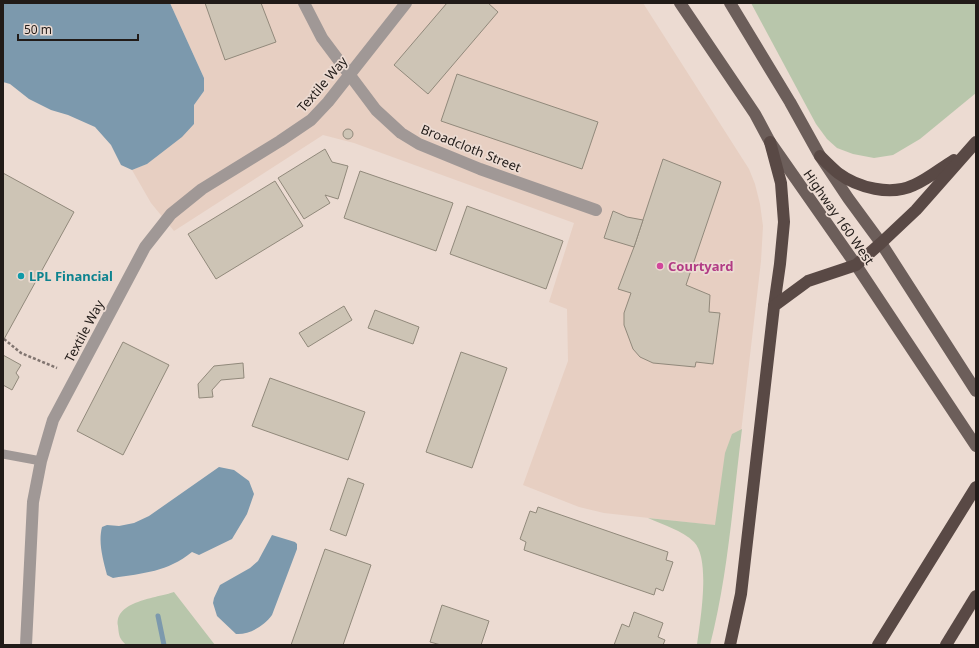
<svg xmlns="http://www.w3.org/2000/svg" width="979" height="648" font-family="'Noto Sans',sans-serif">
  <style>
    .built { fill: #e7cfc2 }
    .green { fill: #b8c6ab }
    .water { fill: #7c99ad }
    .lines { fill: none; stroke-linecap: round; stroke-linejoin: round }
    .stream { stroke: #7c99ad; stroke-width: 5 }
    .building { fill: #cdc4b5; stroke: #91897b }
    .path { stroke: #817570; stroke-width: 2.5; stroke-dasharray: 3 2; stroke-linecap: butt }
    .lane { stroke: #a09896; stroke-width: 9 }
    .street { stroke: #a09896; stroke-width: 12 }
    .primary { stroke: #6c5e5a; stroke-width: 12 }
    .highway { stroke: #594945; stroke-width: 12 }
    .hotel-dot { fill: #d1479c; stroke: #ecdbd2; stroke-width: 1.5 }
    .culture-dot { fill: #0f9aa8; stroke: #ecdbd2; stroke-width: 1.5 }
    .labels { text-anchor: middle; stroke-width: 3.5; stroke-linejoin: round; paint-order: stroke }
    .street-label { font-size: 13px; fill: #211b18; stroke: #ecdbd2 }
    .hotel-label { font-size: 13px; font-weight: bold; fill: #b23c85; stroke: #ecdbd2; text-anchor: start }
    .culture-label { font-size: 13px; font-weight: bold; fill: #0d838f; stroke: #ecdbd2; text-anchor: start }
  </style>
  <rect width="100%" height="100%" fill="#ecdbd2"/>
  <path class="built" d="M170,3H643L749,169L755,184L760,204L763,226L761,261L730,527L604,513L579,507L523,485L568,361L567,309L549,302L574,223L354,143L323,135L174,231L151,203L132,170L147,164L194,124V105L204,91V78Z"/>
  <g class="green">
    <path d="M751,3H976V93L920,139L893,155L874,158L853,154L837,148L827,139L816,124Z"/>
    <path d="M742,429C733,500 728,576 710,645H697C700,622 711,559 694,542C682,530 663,525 648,518L715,525L725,453L732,434Z"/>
    <path d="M174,592L215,645H126C119,638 119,636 118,626C114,601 157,598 174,592Z"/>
  </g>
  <g class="water">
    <path d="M3,3H170L204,78V91L194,105V124L182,137L147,164L132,170L121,165L111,145L95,127L68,115L51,110L29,99L10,84L3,82Z"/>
    <path d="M219,467L234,470L249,481L254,494L247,514L232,539L199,555L192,552C167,572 144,573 113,578L107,575C103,559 98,543 102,527L107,525L119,526L134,523L149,516Z"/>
    <path d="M272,535L295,542L297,544V549L272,615C264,626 249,635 236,634L217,616L213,603L214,598L220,585L250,568L258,561Z"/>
  </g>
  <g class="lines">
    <path class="stream" d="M158,616L164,645"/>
  </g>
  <g class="building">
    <path d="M205,3H261L276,42L225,60Z"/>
    <path d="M447,3H488L498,12L428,94L394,65Z"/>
    <path d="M457,74L598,122L582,169L441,121Z"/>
    <circle cx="348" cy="134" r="5"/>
    <path d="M325,149L332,162L348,166L338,199L325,195L330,203L304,219L278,178Z"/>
    <path d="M663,159L721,182L686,285L710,295L709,312L720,313L713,364L696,362L695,367L653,363L640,357L633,349L624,325V313L631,293L618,289L634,247Z"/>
    <path d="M360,171L453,203L436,251L344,218Z"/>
    <path d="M3,173L74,212L3,341Z"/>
    <path d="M275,181L303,226L216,279L188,234Z"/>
    <path d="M467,206L563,241L546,289L450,254Z"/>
    <path d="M613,211L627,217L643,220L634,247L604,238Z"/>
    <path d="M344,306L352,320L308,347L299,333Z"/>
    <path d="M375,310L419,327L413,344L368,328Z"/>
    <path d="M123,342L169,365L123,455L77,431Z"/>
    <path d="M461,352L507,368L472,468L426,452Z"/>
    <path d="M3,355L21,365L16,373L19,377L12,390L3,385Z"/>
    <path d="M243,363L244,378L221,380L212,390L213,397L199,398L198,384L214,366Z"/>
    <path d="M270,378L365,412L348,460L252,426Z"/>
    <path d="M348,478L364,484L346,536L330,530Z"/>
    <path d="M538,507L668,552L666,560L673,562L663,591L656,588L654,595L524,550L526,542L520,539L530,511L536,513Z"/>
    <path d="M325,549L371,565L343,645H291Z"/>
    <path d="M442,605L489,621L481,645H441L430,642Z"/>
    <path d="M634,612L663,623L658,637L665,640L663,645H614L622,624L629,627Z"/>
  </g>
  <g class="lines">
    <path class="path" d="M4,339L21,353L57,368"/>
    <path class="lane" d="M3,454L41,461"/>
    <g class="street">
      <path d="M304,3L322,38L376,110L401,133L419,144L480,169L596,210"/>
      <path d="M26,645L33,502L41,461L53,420L145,247L171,214L202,189L280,141L311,120L328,102L406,3"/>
    </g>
    <g class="primary">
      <path d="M680,3L755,114L770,142L856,265L976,446"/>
      <path d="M730,3L790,102L820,156L848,198L881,243L976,391"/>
    </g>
    <g class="highway">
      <path d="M770,142L781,183L784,222L780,264L774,306"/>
      <path d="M820,156C826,162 832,168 838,173C858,188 891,196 914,185C928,179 941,168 954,160"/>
      <path d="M730,645L741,594L774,306L808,281L856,265L881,243L916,210L976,142"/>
      <path d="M878,645L976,487"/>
      <path d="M946,645L976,596"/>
    </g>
  </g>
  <circle class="hotel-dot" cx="660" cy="266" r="4"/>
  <circle class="culture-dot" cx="21" cy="276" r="4"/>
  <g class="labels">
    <g class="street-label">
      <text transform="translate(322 84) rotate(-49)" y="5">Textile Way</text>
      <text transform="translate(471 148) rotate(22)" y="5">Broadcloth Street</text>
      <text transform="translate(839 217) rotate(55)" y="5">Highway 160 West</text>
      <text transform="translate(84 331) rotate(-62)" y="5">Textile Way</text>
    </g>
    <g class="hotel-label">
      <text x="668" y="271">Courtyard</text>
    </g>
    <g class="culture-label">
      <text x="29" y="281">LPL Financial</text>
    </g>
  </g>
  <rect width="979" height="648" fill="none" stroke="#211b18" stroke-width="8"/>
  <path d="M18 34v6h120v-6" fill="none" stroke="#211b18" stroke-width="2"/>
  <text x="24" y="34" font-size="12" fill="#211b18" stroke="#ecdbd2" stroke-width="3" paint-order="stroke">50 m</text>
</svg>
